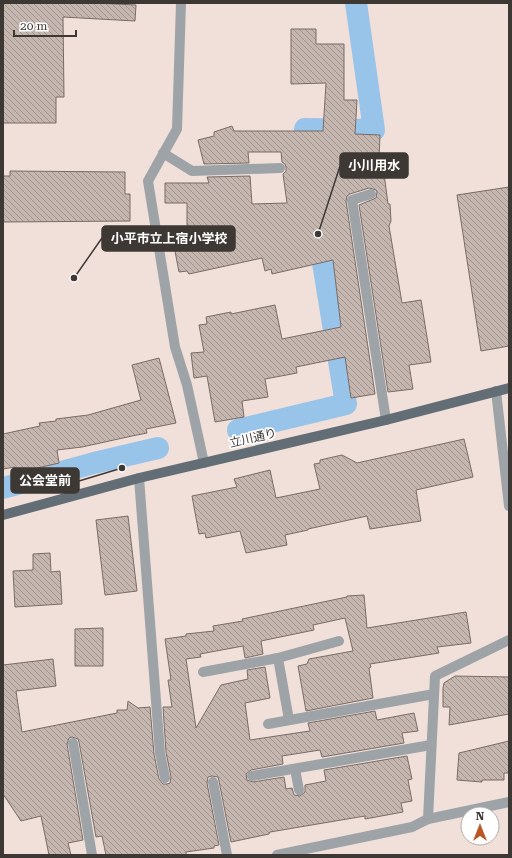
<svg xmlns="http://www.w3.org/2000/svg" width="512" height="858" font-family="'Roboto Serif','Noto Sans JP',serif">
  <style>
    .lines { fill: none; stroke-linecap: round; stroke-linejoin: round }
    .canal { stroke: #99c4e9; stroke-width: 22 }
    .building { fill: url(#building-back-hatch); stroke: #796b66 }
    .minor { stroke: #9da3a7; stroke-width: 10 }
    .major { stroke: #636d75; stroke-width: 10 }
    .labels { text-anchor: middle; stroke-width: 3.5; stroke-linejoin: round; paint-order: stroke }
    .street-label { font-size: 12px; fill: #3e3835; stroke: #fff }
    .leader { fill: none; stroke: #3e3835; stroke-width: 1.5 }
    .callout-dot { fill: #3e3835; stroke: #fff; stroke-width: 1.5 }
    .callout { fill: #3e3835; stroke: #3e3835; stroke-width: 1.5 }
    .callout-label { font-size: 13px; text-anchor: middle; font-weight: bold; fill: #fff }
  </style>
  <defs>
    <pattern id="building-back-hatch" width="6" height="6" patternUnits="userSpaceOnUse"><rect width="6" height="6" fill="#c5b6b0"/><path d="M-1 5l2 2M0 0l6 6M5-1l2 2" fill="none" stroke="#a19590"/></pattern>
  </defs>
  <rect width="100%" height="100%" fill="#f0e0d9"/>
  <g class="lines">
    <g class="canal">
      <path d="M309,160L305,129L374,130L356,3"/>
      <path d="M238,430L346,404L318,232"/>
      <path d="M3,488L94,463L158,448"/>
    </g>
  </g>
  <g class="building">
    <path d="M3,3H95L136,5L135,21L63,17L64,97H56V123H3Z"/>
    <path d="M291,29H316V44H344V100H357L355,134L380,135L379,159L382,158L388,204H390L391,221L389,226L402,303L421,300L431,362L409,365L413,389L388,392L359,205L376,198L377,192L376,190L369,188L350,194L347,196L346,201L375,394L351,398L345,357L296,367L297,373L265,379L268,397L242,401L244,417L215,422L207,376L194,378L191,353L204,352L199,325L207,324L206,317L231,312V314L275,305L282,339L341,327L333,260L272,274L271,269L265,271L262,258L189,274L187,271L179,272L174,246L187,244V203H165V183H209L207,177L250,176L252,204L287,203L283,174L286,171V167L285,164L282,162L281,152H248L249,163L204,164L198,140L214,136V132L232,126L234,131H323L326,83L291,84Z"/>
    <path d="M10,171L125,172V194H130V221L3,222V176H10Z"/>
    <path d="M509,187V346L481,351L457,195Z"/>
    <path d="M159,358L176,423L146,429L147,433L132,436L82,447L57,450L59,463L16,473L15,467L3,469V434L40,426L39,423L56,421V419L88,415L141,400L132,365Z"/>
    <path d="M464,439L473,477L416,490L421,521L370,529L367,516L308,529V530L285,535L287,545L246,553L240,531L206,538L205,533L199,534L192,496L237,487L234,479L270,470L276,498L320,489L314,464L320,463V460L342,455L357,463Z"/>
    <path d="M128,516L137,591L105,595L96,520Z"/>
    <path d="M50,553L51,572L60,571L62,604L15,607L13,571L33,570V554Z"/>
    <path d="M364,595L367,628L466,612L471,643L437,647L439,653L370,664L371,667L369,668L373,698L306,711L298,666L307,664L309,659L353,651L345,618L313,625L314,630L261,641L263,654L245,658L243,646L200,654L201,657L186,659L196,728L221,685L248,679L247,670L265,667L270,698L245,703L250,740L303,732L310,731L308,723L375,711L377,720L414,713L418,731L402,733L404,743L322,757L320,750L282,756L283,764L251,770L246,774L247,780L253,782L284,777L286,789L292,788L294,795L300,796L305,792V785L326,781L324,770L407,756L412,779L408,780L412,801L401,803L403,812L365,819V816L270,832L269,834L231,842L219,781L218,777L212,776L208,777L207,783L219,845L214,846V848L186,852V855H106L102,836L96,837L79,742L78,739L72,737L69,738L67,744L83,840L68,843L71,855H49L41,816L21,821L3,794V665L53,659L56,686L16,691L22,732L117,713V710H127L128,701L138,708L150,707L154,754L159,779L163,784H167L170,783L171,777L166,752L163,707H172L168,680H171L165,639L186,636V634L214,631L213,626L243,621L242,619L347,597V596Z"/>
    <path d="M103,628V666H75V629Z"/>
    <path d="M455,676L509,677V714L449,725L450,707H443V688L444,683Z"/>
    <path d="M509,741V773H504V780H482V782L457,780L459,753Z"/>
  </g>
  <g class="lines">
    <g class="minor">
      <path d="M181,3L177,129L148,181L175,347L187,385L204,463"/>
      <path d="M163,153L192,171L280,168"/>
      <path d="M371,194L352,200L386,420"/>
      <path d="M496,391L509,506"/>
      <path d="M139,478L160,753L165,778"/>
      <path d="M278,658L289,720"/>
      <path d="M203,672L278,658L339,641"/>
      <path d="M268,724L434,694"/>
      <path d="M73,743L92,855"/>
      <path d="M295,769L299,790"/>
      <path d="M252,776L431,745"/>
      <path d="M213,782L227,855"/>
      <path d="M428,819L435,676L509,640"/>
      <path d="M277,855L412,827L428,819L509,802"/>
    </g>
    <path class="major" d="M3,515L139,478L386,420L509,388"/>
  </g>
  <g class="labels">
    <g class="street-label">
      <text transform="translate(253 438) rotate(-13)" y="4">立川通り</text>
    </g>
  </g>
  <path class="leader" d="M318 234L340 166M74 278L102 238M122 468L79 481"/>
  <g class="callout-dot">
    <circle cx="318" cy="234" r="4"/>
    <circle cx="74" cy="278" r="4"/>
    <circle cx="122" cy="468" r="4"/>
  </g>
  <g class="callout">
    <rect x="340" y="153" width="68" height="25" rx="4"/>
    <rect x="102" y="226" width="133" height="25" rx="4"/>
    <rect x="11" y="468" width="68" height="25" rx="4"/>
  </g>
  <g class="callout-label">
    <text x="374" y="170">小川用水</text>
    <text x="169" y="243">小平市立上宿小学校</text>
    <text x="45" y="485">公会堂前</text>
  </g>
  <rect width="512" height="858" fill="none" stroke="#3e3835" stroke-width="8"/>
  <g transform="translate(480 826)"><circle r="19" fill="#ffffff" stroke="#b2afae"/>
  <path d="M0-3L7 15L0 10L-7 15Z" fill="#bb5625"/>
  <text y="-6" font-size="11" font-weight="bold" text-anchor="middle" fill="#3e3835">N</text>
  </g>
  <path d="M14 30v6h62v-6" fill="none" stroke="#3e3835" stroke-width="2"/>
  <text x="20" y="30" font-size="12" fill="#3e3835" stroke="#ffffff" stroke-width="3" paint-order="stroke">20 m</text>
</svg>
